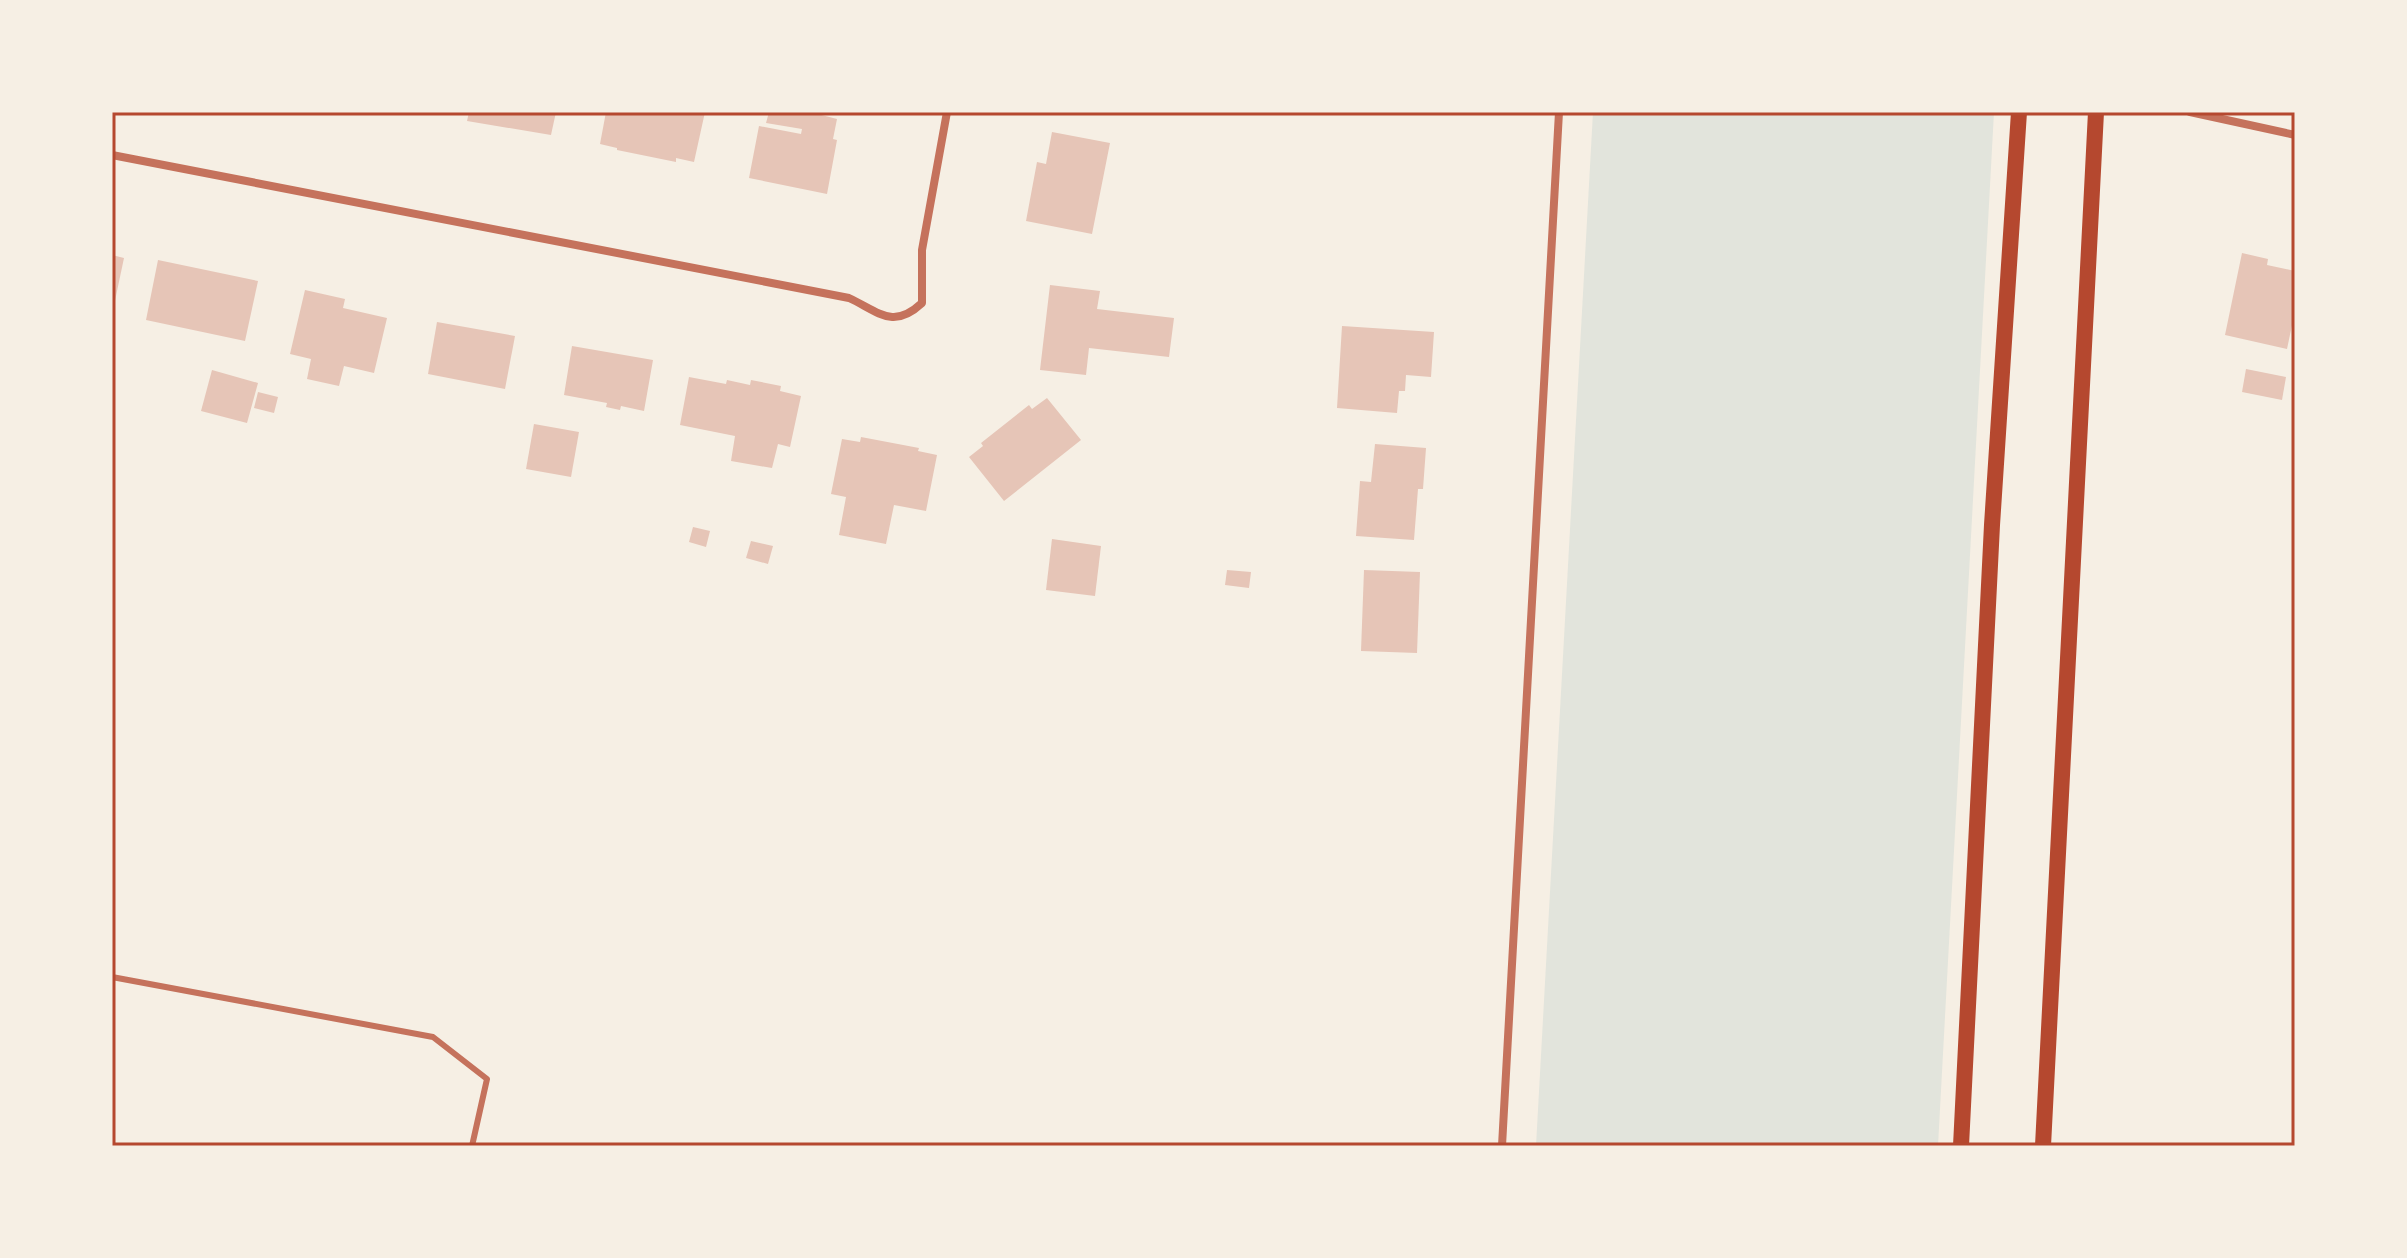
<svg xmlns="http://www.w3.org/2000/svg" width="2407" height="1258" font-family="'Times New Roman',serif">
  <style>
    .green { fill: #e2e4dc }
    .building { fill: #e6c5b7 }
    .lines { fill: none; stroke-linecap: round; stroke-linejoin: round }
    .service { stroke: #c5725c; stroke-width: 6 }
    .minor { stroke: #c5725c; stroke-width: 8 }
    .secondary { stroke: #b5482f; stroke-width: 16 }
    .neatline { fill: none; stroke: #b5482f; stroke-width: 3 }
  </style>
  <rect width="100%" height="100%" fill="#f6efe4"/>
  <path class="green" d="M1593,112H1994L1938,1146H1536Z"/>
  <g class="building">
    <path d="M469,112H556L551,135L467,121Z"/>
    <path d="M606,112H705L694,162L676,158V162L617,150V148L600,144Z"/>
    <path d="M769,112H810L837,119L833,139L837,140L827,194L749,178L759,126L801,134L802,129L766,123Z"/>
    <path d="M1052,132L1110,143L1092,234L1026,221L1037,162L1046,164Z"/>
    <path d="M2242,253L2268,259L2267,265L2295,271V311L2287,349L2225,335Z"/>
    <path d="M112,255L124,258L113,310H112Z"/>
    <path d="M158,260L258,281L245,341L146,320Z"/>
    <path d="M1050,285L1100,291L1097,309L1174,318L1169,357L1089,348L1086,375L1040,370Z"/>
    <path d="M305,290L345,299L343,308L387,318L374,373L344,366L339,386L307,379L311,359L290,354Z"/>
    <path d="M437,322L515,336L505,389L428,374Z"/>
    <path d="M1342,326L1434,332L1431,377L1406,375L1405,391H1399L1397,413L1337,408Z"/>
    <path d="M572,346L653,360L644,411L621,406L620,410L606,407L607,403L564,395Z"/>
    <path d="M2246,369L2286,377L2282,400L2242,392Z"/>
    <path d="M212,370L258,383L247,423L201,411Z"/>
    <path d="M689,377L726,384L727,380L750,385L751,380L781,386L780,391L801,396L790,447L778,444L772,468L731,461L735,436L680,425Z"/>
    <path d="M258,392L278,397L274,413L254,408Z"/>
    <path d="M1047,398L1081,440L1004,501L969,457L983,446L981,443L1029,405L1032,409Z"/>
    <path d="M534,424L579,432L571,477L526,469Z"/>
    <path d="M861,437L919,448L918,451L937,455L926,511L894,505L886,544L839,535L846,497L831,494L842,439L860,442Z"/>
    <path d="M1375,444L1426,448L1423,489H1418L1414,540L1356,536L1360,481L1371,482Z"/>
    <path d="M693,527L710,531L706,547L689,542Z"/>
    <path d="M1052,539L1101,546L1095,596L1046,590Z"/>
    <path d="M751,541L773,546L768,564L746,558Z"/>
    <path d="M1227,570L1251,572L1249,588L1225,585Z"/>
    <path d="M1364,570L1420,572L1417,653L1361,651Z"/>
  </g>
  <g class="lines">
    <path class="service" d="M112,977L433,1037L487,1079L472,1146"/>
    <g class="minor">
      <path d="M2190,112L2295,135"/>
      <path d="M112,155L849,298C879,312 893,330 922,303V250L947,112"/>
      <path d="M1502,1146L1559,112"/>
    </g>
    <g class="secondary">
      <path d="M1961,1146L1992,525L2019,112"/>
      <path d="M2043,1146L2096,112"/>
    </g>
  </g>
  <rect width="2407" height="1258" fill="none" stroke="#f6efe4" stroke-width="228"/>
  <rect x="114" y="114" width="2179" height="1030" class="neatline"/>
</svg>
